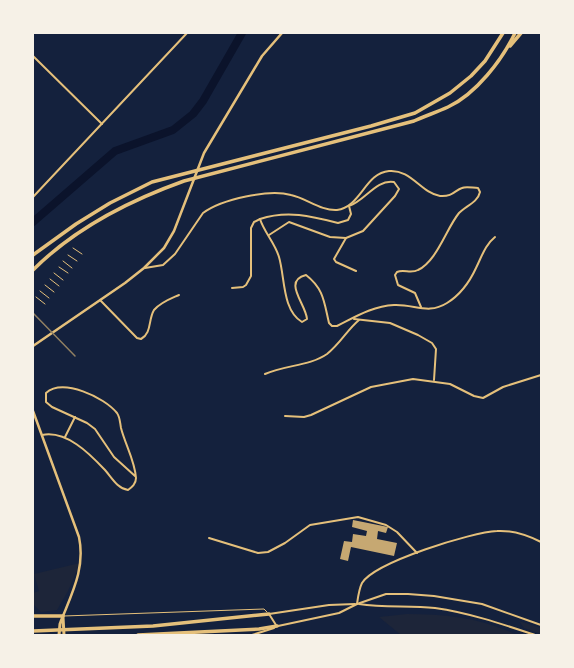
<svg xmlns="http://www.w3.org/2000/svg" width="574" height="668" font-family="'Source Sans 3',sans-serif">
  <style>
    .green { fill: #1d2539 }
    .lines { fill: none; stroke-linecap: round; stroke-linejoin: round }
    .river { stroke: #0b132b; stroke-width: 8 }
    .building { fill: #c6a872 }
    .service { stroke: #e5c07b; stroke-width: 1 }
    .minor { stroke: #e5c07b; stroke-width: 2 }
    .tertiary { stroke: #e5c07b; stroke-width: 2.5 }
    .secondary { stroke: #e5c07b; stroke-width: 3 }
    .motorway { stroke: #e5c07b; stroke-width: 3.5 }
    .rail { stroke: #918062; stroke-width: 1.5 }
  </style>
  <rect width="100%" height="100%" fill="#14213d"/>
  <g class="green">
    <path d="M80,563L68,591L57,610L41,612L33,604V593L39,591L34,574Z"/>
    <path d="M407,614C445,614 482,618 517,635H401L379,617Z"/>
    <path d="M519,621L541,628V634L524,628Z"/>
  </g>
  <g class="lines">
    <path class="river" d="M33,222L115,151L173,130L193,114L203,101L242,33"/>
  </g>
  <path class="building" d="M353,520L388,527L386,533L378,531L377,539L397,543L394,556L351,547L348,561L340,559L344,541L352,542L353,534L366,536L367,531L352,527Z"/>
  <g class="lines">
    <g class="service">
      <path d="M73,248L82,254"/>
      <path d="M68,255L77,261"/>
      <path d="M63,261L72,268"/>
      <path d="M59,267L68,273"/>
      <path d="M54,273L63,280"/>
      <path d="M50,279L59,286"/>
      <path d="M45,285L54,292"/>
      <path d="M40,291L49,298"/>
      <path d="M36,297L45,304"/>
      <path d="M64,616L264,609L267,612"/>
    </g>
    <g class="minor">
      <path d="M33,56L102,124"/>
      <path d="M33,197L187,33"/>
      <path d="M269,235L289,222L330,237L346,238L334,259L336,262L356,271"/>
      <path d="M346,238L363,231L395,196L399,189L394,182C376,179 365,201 349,206L351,214L348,220L338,223C311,216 287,210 260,219C264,232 275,243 279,257C285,277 282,310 302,322L307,319C306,304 282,281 306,275C324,289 324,302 329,323L332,326H337C355,317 373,306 394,305C415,304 428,315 447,303C460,295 470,281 476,268C482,256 485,245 495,237"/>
      <path d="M145,268L163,265L175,254L203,213C222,199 269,189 291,195C306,198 321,211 337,210C361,207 365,173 389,171C411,169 421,193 440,196C453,197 455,190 462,188C466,186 473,188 478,188L480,192C478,202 466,206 459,213C446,229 437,261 418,270C411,274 404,269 397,272L395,275L398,285L415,293L421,307"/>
      <path d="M232,288L243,287L246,285L251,276V228L254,222L260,219"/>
      <path d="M100,300L137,338L141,339C152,333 148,320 154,310C161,302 170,299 179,295"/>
      <path d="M354,319L390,323L418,335L432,343L436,349L434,380"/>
      <path d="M265,374C285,365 310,366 327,354C340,344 347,330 359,320"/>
      <path d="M285,416L304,417L311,415L371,387L413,379L450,384L474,396L483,398L503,387L541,375"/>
      <path d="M42,435C66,430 89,453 105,470C112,478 117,488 128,490C132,487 136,484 136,478C135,461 125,444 121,428C120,423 120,417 117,413C104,397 63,378 46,393V402L52,407L87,423L95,429L114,457L135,476"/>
      <path d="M65,437L75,417"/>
      <path d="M209,538L258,553L268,552L285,543L310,525L358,517L386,525L397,532L417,553"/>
      <path d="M357,604C358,597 359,589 362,583C375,562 472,532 497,531C513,530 527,535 541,542"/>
      <path d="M359,604C385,608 410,605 435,608C470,613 502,624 535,635"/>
      <path d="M276,625L269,614L329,605L355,604"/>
      <path d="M278,626L339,613L357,604L386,594H408L434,596L482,604L541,625"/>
      <path d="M252,635L274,628"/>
    </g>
    <g class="tertiary">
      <path d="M33,346L125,283L144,268L164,248L174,231L204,153L262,56L282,33"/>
      <path d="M33,411L79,537C85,566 74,589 63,616"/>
    </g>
    <g class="secondary">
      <path d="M63,617L64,635"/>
      <path d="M59,635L60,624L63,616"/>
    </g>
    <g class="motorway">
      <path d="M510,46L521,33"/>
      <path d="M33,255L76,224L110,203L152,182L371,126L415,113L450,93L471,76L485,61L503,33"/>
      <path d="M33,270C75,228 128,201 184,181L414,121C425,116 437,112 448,107C476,94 502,60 515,33"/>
      <path d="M33,616H63"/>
      <path d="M33,631L153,626L269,614"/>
      <path d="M138,635L259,629L277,626"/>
    </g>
    <path class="rail" d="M33,313L75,356"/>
  </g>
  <rect width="574" height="668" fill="none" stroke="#f6f1e7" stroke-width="68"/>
</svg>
